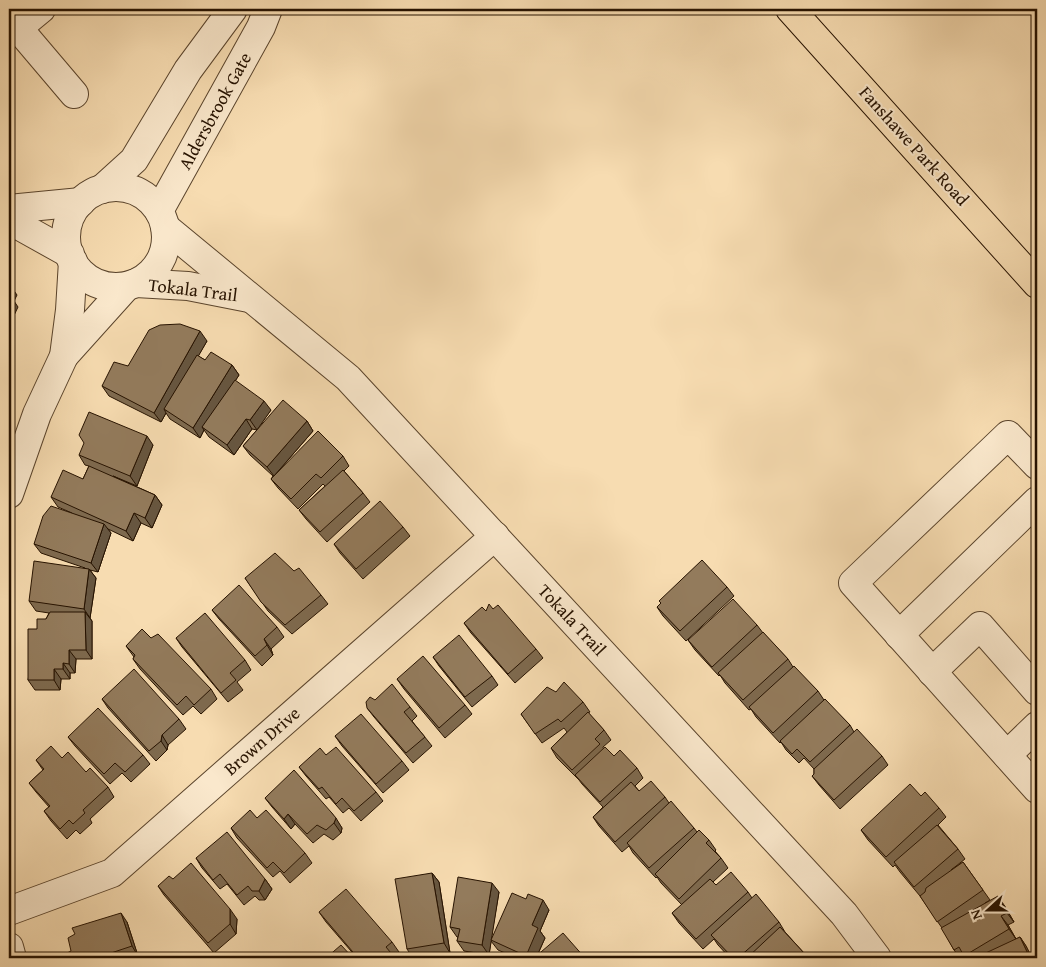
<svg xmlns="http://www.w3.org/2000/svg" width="1046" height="967" font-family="'Gentium Book Plus',serif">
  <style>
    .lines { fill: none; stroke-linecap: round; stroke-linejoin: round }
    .minor-casing { stroke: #5a442c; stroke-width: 30 }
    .major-casing { stroke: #261200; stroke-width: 30 }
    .minor { stroke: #fae8cc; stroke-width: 28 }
    .major { stroke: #f7dcb1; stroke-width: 28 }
    .wall { fill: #7e6a4f; stroke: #261200 }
    .shaded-wall { fill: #675640; stroke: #261200 }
    .building { fill: #937b5c; stroke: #261200 }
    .labels { text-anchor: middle; stroke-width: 4; stroke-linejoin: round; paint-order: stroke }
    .street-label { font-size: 18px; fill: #261200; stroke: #fae8cc }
  </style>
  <rect width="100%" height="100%" fill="#f7dcb1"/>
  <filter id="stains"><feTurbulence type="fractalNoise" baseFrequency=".004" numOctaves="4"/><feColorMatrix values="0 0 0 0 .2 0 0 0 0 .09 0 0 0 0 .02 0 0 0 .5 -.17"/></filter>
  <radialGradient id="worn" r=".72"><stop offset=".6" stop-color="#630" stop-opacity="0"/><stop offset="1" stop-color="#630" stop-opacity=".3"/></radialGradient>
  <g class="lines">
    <defs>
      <g id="minor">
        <path d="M9,18L18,28L41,9"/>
        <path d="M18,28L74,94"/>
        <circle cx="116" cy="237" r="50"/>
        <path d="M102,189L134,160L188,70L233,9"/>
        <path d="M9,209L81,202"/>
        <path d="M159,211L261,27L268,9"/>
        <path d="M9,220L70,254"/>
        <path d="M165,227L348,378L844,914L877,958"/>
        <path d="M136,283L188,286L249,298"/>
        <path d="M64,356L127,286"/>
        <path d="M1037,465L1008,435L853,583L1037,789"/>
        <path d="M9,494L37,414L64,356L70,310L73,261"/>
        <path d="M899,635L1037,501"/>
        <path d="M932,672L980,626L1037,691"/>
        <path d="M1007,755L1037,726"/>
        <path d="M9,911L112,873L495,536"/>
        <path d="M9,947L12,958"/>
      </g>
      <path id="major" d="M790,9L1037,284"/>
    </defs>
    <use href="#minor" class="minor-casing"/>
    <use href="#major" class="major-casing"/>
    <use href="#minor" class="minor"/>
    <use href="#major" class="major"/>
  </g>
  <g class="wall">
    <path d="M207,341L198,356L205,360L232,365L239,375L235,381L271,410L257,429L307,421L313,431L276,474L343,456L349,466L344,471L363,493L370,502L327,542L306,519L299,510L325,486L323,484L298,509L278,488L271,479L273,476L250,455L243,446L257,430L252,429L234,455L209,437L204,430L200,438L170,419L166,413L161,422L109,396L102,386L128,366Z"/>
    <path d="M153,445L137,486L113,476L155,495L162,505L152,528L141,523L133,541L108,529L111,533L98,572L90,570L96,578L90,618L92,621V659H76L75,673H70V679H61L60,690H35L28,680L37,629L46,619L49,613L36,611L29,601L85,568L41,553L34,544L72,513L58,507L51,497L83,479L89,466L85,465L79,455Z"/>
    <path d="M403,527L410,536L363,579L340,553L334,544Z"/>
    <path d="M294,571L321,595L328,604L292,634L268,611L245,578Z"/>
    <path d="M727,587L734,596L686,641L663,616L657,607Z"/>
    <path d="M493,609L536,649L543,658L515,683L471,633L464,623L486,611Z"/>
    <path d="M212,610L277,627L284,637L271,649L273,655L262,666L219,619Z"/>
    <path d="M757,625L763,633L788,659L793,667L818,691L824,700L850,725L854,732L882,756L888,765L840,809L819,785L812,776L814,774V769L804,758L799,763L786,750L781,742L780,743L756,717L751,709L749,710L725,683L720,675L719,676L695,650L688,640Z"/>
    <path d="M176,638L245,660L251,670L237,682L243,690L228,702L182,647Z"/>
    <path d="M126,646L211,689L217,699L201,714L193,706L183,715L140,669L133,659L134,657Z"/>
    <path d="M433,657L492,676L498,685L472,707L439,666Z"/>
    <path d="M397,679L465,705L472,714L445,738L404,689Z"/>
    <path d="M556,692L583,702L590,712L588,713L604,730L611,740L603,747V748L614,756L637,768L643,778L635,786L639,791L665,797L669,803L694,828L697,832L709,840L716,850L715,851L721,858L728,868L713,882L716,885L748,892L752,898L779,922L785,932L804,953L808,958H730L718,945L714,939L703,949L679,923L672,913L682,905L661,883L657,877L656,878L633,853L629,846L622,852L599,826L593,817L603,807L582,784L579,780L557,758L551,748L567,732L564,728L542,743L521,714Z"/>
    <path d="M102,699L179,719L186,729L168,745L167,750L156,761L108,708Z"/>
    <path d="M375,700L410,707L417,716L412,721L432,746L413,763L374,717L367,708Z"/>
    <path d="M335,736L402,761L409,770L383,793L342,746Z"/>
    <path d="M68,737L143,755L150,764L131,782L122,773L110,784L75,746Z"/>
    <path d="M326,755L376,792L383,801L361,821L349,808L343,813L329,797L326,799L306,776L299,767Z"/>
    <path d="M62,758L86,772L108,787L114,797L90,819L92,823L80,834L76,830L67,839L51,821L44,811L49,807L36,792L29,783L43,770L36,760Z"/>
    <path d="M921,796L939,808L946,817L938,825L958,849L965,859L951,870L963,862L990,900L985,903L1004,905L1014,922L1008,925L1016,939L1020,937L1026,946L1032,958H966L965,957L963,958H960L954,950L942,928L920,896L900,872L895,865L893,867L868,840L861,830Z"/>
    <path d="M265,798L331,812L342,828L341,833L333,840L324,834L313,843L295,824L291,829L272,807Z"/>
    <path d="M257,818L305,853L312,863L290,883L280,871L273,877L237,838L231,828Z"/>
    <path d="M196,858L265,879L272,889L265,900H259L255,896L244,905L227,884L220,889L202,868Z"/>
    <path d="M432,873L439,882L450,953L413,958L407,949Z"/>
    <path d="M158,886L237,919L236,934L214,953L164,895Z"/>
    <path d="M499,892L491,939L549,910L540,931L545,938L537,956L585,958H517L498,950L491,941L489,955L464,951L457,941L458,937H457L450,927Z"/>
    <path d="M319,912L392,942L399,952L394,956L395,958H357L326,922Z"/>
    <path d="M127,922L138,956L131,958H68Z"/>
  </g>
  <g class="shaded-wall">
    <path d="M10,285L17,295L14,301L18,307L9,326V288Z"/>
    <path d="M200,331L207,341L167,411L164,409L166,413L161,422L154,413Z"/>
    <path d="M232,365L239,375L205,429L202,427L204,430L200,438L193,428Z"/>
    <path d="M264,401L271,410L257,430L250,420Z"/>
    <path d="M246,419L252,429L234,455L227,445Z"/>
    <path d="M307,421L313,431L274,476L267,467Z"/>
    <path d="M147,436L153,445L137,486L130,476Z"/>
    <path d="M155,495L162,505L152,528L145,518Z"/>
    <path d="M134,513L141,523L133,541L126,531Z"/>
    <path d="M104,524L111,533L98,572L91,563Z"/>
    <path d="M89,569L96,578L90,618L84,609Z"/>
    <path d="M85,612L92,621V659L86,650Z"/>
    <path d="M264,639L271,649L273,655L267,645Z"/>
    <path d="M69,650L76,659L75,673L69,664Z"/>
    <path d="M63,663L70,673V679L63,669Z"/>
    <path d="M54,669L61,679L60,690L54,680Z"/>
    <path d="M162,735L168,745L167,750L161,741Z"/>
    <path d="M288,814L295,824L291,829L284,819Z"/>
    <path d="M336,818L342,828L341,833L334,823Z"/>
    <path d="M432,873L439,882L450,953L444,943Z"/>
    <path d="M265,879L272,889L265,900L259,891Z"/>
    <path d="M492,883L499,892L489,955L482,945Z"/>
    <path d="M998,896L1004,905L1014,922L1007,913Z"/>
    <path d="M543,900L549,910L540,931L545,938L536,958H528L526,956L532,925Z"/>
    <path d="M230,909L237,919L236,934L230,924Z"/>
    <path d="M121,913L127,922L138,956L132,946Z"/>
    <path d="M1001,916L1008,925L1016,939L1009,929Z"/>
    <path d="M1020,937L1026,946L1032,958H1031L1028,954Z"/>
  </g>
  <g class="building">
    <path d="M9,296L11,297L9,303Z"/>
    <path d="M180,324L200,331L154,413L102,386L114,362L128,366L149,330L160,325Z"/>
    <path d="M211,352L232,365L193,428L164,409L197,355L205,360Z"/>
    <path d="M235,380L264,401L250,420L246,419L227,445L202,427Z"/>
    <path d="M283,400L307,421L267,467L243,446Z"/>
    <path d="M89,412L147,436L130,476L79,455L84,443L79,435Z"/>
    <path d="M318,431L343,456L321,478L316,474L291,499L271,479Z"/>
    <path d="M89,466L155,495L145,518L134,513L126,531L51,497L63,470L83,479Z"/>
    <path d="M343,470L363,493L320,532L299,510Z"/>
    <path d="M380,501L403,527L356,569L334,544Z"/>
    <path d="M51,506L104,524L91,563L34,544L43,516Z"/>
    <path d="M275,553L294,571L299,568L321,595L285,625L261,602L245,578Z"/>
    <path d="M702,560L727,587L680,631L657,607L661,603L659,601Z"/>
    <path d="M34,561L89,569L84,609L29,601Z"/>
    <path d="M239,585L277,627L264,639L267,645L255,656L212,610Z"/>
    <path d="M733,599L757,625L712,667L688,640Z"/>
    <path d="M489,604L493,609L498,605L536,649L508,674L464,623L482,607L486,611Z"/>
    <path d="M50,612H85L86,650H69V664L63,663V669H54V680H28V629H37V619H46Z"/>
    <path d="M205,613L245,660L230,673L236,680L221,693L176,638Z"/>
    <path d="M142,629L151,638L158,634L211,689L194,705L186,696L177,705L133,659L135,655L126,646Z"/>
    <path d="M763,632L788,659L743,700L718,673Z"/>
    <path d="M459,635L492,676L465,697L433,657Z"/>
    <path d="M423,656L465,705L439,728L397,679Z"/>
    <path d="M794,666L818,691L773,733L749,707Z"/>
    <path d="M134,669L179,719L162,735L161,741L149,751L102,699Z"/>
    <path d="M564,682L583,702L561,722L558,719L535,734L521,714L547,687L556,692Z"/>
    <path d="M392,684L410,707L404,712L425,737L406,753L367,708L366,702L370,697L375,700Z"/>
    <path d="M825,699L850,725L810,762L797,749L792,754L780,741Z"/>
    <path d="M98,708L143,755L125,772L115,763L104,774L68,737Z"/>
    <path d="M588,712L604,730L595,739L600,744L572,770L551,748Z"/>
    <path d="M361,714L402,761L376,784L335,736Z"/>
    <path d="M857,729L882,756L834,800L812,776L814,774V769Z"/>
    <path d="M51,746L62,758L68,752L86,772L90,768L108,787L83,810L85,813L73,824L69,820L60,829L44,811L50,806L29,783L44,769L36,760Z"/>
    <path d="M336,747L376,792L354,811L342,798L336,804L322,787L319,789L299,767L320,748L326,755Z"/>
    <path d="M605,747L614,756L620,750L637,768L600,802L575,775Z"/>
    <path d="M294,770L331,812L336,818L334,823L326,830L317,825L307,834L288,814L284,819L265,798Z"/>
    <path d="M651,781L665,797L615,842L593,817L631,782L639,791Z"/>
    <path d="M910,784L921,796L925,792L939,808L886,857L861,830Z"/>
    <path d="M671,801L694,828L649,868L627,843Z"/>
    <path d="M250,810L257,818L266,810L305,853L284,873L273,862L267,868L231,828Z"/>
    <path d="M937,825L958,849L914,887L894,862Z"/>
    <path d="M699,830L709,840L706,843L721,858L679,899L655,874Z"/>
    <path d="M227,832L265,879L259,891H252L248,886L237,895L220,874L213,880L196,858Z"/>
    <path d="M963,862L983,890L937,922L920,896L925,892L926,888Z"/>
    <path d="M191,863L230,909V924L208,943L158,886L169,876L173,879Z"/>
    <path d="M731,872L748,892L696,939L672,913L710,879L716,885Z"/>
    <path d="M432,873L444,943L407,949L395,879Z"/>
    <path d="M458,877L492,883L482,945L457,941L460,929L450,927Z"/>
    <path d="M346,889L392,942L386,947L395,958H358L319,912Z"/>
    <path d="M512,893L526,899L528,894L543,900L532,925L538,928L526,956L491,940Z"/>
    <path d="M756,894L779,922L738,958H733L711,935Z"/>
    <path d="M998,896L1007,913L1001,916L1009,929L964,956L959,947L954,950L941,928Z"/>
    <path d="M121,913L132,946L96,958H68L67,953L71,951L68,938L75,934L72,928Z"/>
    <path d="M780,927L804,953L799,958H747Z"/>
    <path d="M563,933L585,958H534Z"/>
    <path d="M1020,937L1028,954L1022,957L1023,958H975Z"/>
    <path d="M341,945L353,958H326Z"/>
  </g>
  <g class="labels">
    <g class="street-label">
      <text transform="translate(215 111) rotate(-61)" y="6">Aldersbrook Gate</text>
      <text transform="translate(914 146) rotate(48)" y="6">Fanshawe Park Road</text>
      <text transform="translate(193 290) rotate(7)" y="6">Tokala Trail</text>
      <text transform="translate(572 620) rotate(47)" y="6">Tokala Trail</text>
      <text transform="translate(262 741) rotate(-41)" y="6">Brown Drive</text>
    </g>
  </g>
  <rect width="1046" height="967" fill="none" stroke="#f7dcb1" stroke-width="30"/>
  <rect x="10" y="10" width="1026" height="947" fill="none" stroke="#261200" stroke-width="2.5"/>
  <rect x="15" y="15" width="1016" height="937" fill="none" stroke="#261200"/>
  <g transform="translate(988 910) rotate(249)" stroke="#fae8cc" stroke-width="4" paint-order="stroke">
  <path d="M0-4L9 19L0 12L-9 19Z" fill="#261200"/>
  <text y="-8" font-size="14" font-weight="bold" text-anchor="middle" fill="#261200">N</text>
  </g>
  <rect width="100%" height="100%" filter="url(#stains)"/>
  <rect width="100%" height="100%" fill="url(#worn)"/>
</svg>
